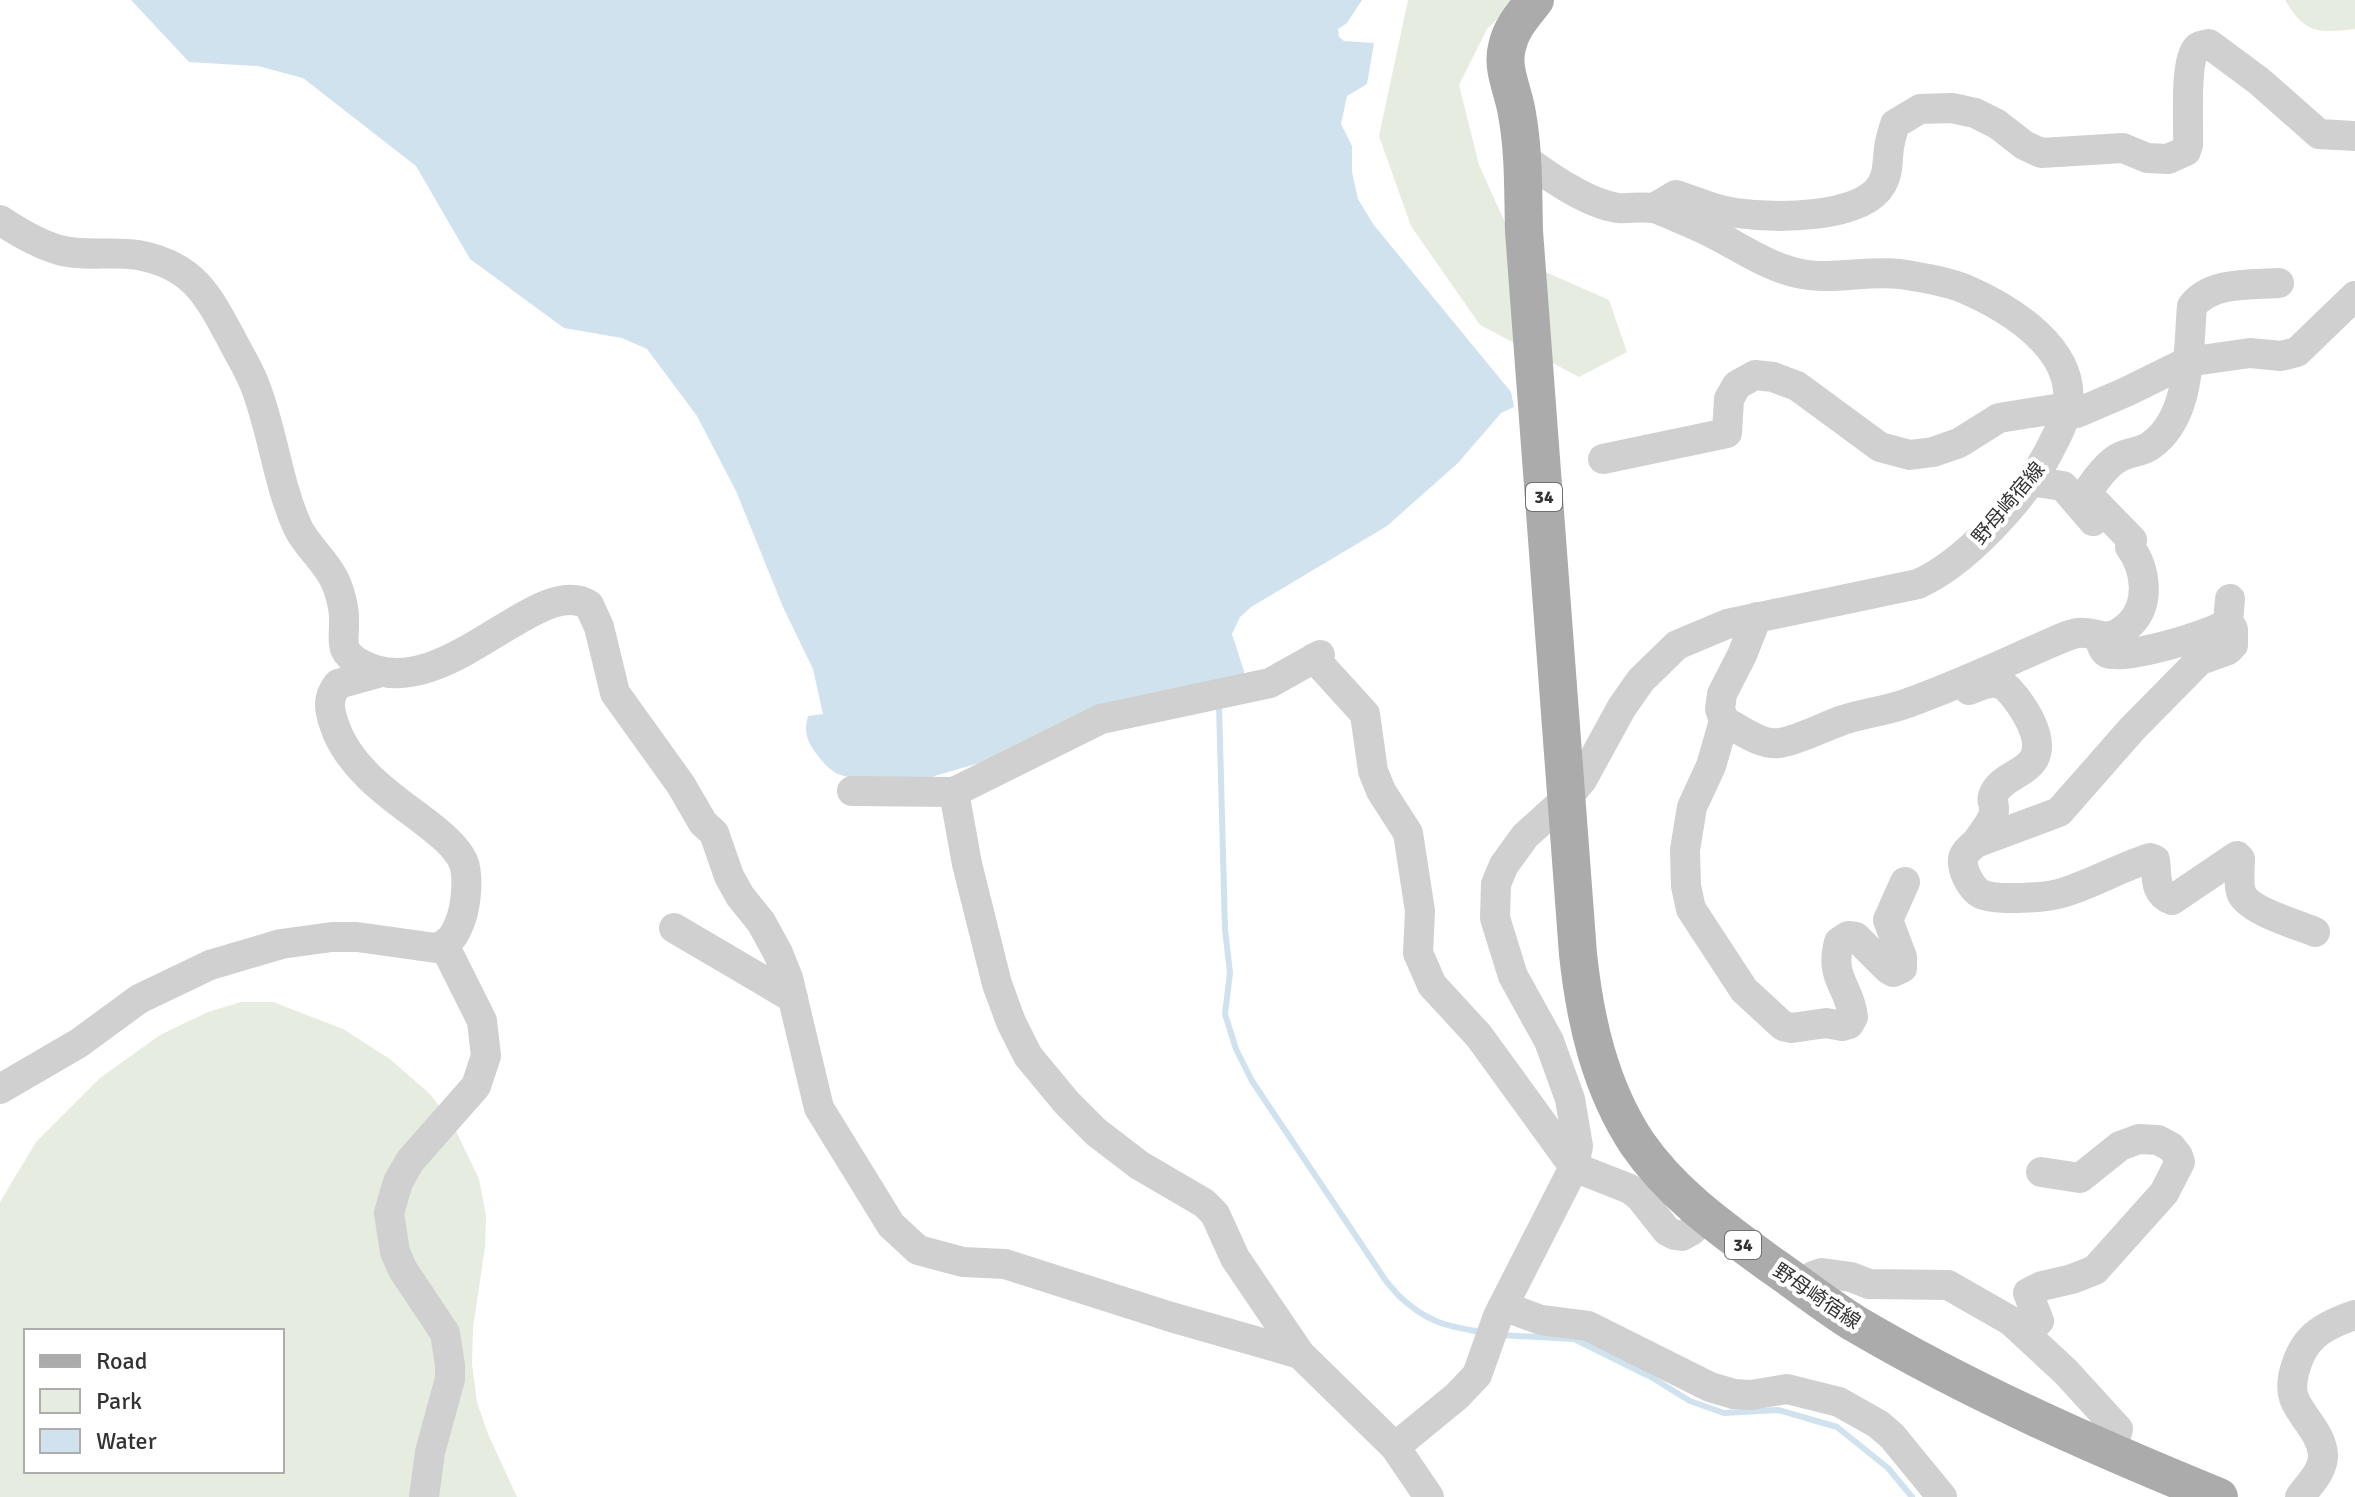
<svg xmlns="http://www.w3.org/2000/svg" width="2355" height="1497" font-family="Signika,'Noto Sans JP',sans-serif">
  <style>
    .green { fill: #e6ecdf; fill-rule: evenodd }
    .water { fill: #cfe2ee }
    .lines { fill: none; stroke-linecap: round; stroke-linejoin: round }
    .stream { stroke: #cfe2ee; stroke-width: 6 }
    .minor { stroke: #d0d0d0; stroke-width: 30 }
    .major { stroke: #ababab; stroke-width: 38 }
    .labels { text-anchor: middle; stroke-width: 8; stroke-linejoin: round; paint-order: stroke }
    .shield { fill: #fff; stroke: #707070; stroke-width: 2 }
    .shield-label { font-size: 18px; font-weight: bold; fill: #333 }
    .street-label { font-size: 20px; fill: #333; stroke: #fff }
  </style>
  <rect width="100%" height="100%" fill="#fff"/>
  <g class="green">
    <path d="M1408,0H1517L1487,29L1459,85L1479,165L1523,262L1609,300L1627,352L1579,377L1480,325L1411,226L1379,136Z"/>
    <path d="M2285,0H2355V29C2318,33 2305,34 2285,0Z"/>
    <path d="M241,1002H273L343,1029L390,1059L430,1094L453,1125L479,1179L486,1216L485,1247L473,1328L472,1364L477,1402L488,1434L517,1497H0V1202L36,1142L100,1078L160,1035L208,1012ZM26,1331H282V1471H26Z"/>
  </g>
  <path class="water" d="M131,0H1362L1347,23L1338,29L1339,37L1344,41L1374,43L1367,84L1347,96L1341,124L1352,146V172L1358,199L1373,224L1511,392L1514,407L1501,413L1458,463L1387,526L1251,607L1240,617L1232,634L1244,671L1245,685L928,778C906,779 858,782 838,774C828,769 822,761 815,752C806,739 804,731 808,716L823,714L813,669L783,607L736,491L697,416L647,349L622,338L564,328L470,259L416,166L303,78L258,66L189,62Z"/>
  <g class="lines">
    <g class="stream">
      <path d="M1219,704L1225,929L1230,973L1225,1014L1236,1049L1252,1081L1386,1281L1399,1296C1427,1322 1445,1326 1481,1332"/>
      <path d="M1500,1335L1574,1339L1651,1377L1690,1401L1724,1413L1778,1410L1837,1427L1888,1468L1912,1497"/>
    </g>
    <g class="minor">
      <path d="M1654,208L1676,195C1695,201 1716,211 1736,213C1773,218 1862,220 1882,184C1889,172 1887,161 1889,148C1890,140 1893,131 1895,124L1920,109L1952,108L1975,113L1997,124L2024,145L2041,153L2123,148L2147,158L2168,159L2186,151L2188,145C2189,126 2184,61 2197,48C2200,45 2204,45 2209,44L2259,81L2319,134L2355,136"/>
      <path d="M0,220C18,232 38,244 59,250C84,257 112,251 138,255C193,265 208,295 232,340C239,354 248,368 254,383C273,430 277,482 298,528C308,548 328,563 336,583C340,592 344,608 344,618C345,640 337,651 361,664C442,709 537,572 589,605L599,627L615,693L681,785L703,823L714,833L729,876L740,896L761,922L778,953L788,978L819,1108L891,1225L918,1250L963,1262L1005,1264L1171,1317L1300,1354"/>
      <path d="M2065,413H2077L2126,392L2187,362L2250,353L2281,356L2297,352L2355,296"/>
      <path d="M1603,459L1727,433L1729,399L1737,385L1755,375L1773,377L1797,386L1880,447L1910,455L1933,452L1959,443L1999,418L2068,407"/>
      <path d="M2030,481L2063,486L2093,521"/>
      <path d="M1757,617L1742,655L1722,694L1720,709L1724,721C1740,729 1761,746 1780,743C1801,739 1823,727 1843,720C1863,714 1883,711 1902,705C1955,687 2004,663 2055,641C2062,638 2070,634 2078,633C2100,630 2105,647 2129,625C2151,605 2146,569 2130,547L2132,540L2092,499L2088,492L2090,488C2097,478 2109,462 2120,457C2130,452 2141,452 2150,446C2192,417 2188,351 2192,306C2212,281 2250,285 2279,283"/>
      <path d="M2099,637C2101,642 2102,650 2107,653C2122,661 2216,634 2228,622L2230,599"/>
      <path d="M1314,658L1365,714L1373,771L1381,791L1408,833L1420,911L1418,953L1432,985L1479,1036L1574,1167L1630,1189L1640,1197L1667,1231L1675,1235L1682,1236L1691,1231L1706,1218"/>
      <path d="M1969,690C1982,685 1996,677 2008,689C2021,703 2042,733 2036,754C2030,774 1999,776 1993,796C1991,803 1994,801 1994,808C1995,818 1984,831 1978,840C1972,848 1961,852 1963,864C1964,874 1972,889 1981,894C1997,901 2049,898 2065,892C2094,883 2121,867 2150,858L2155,860C2157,876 2154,894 2172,900L2237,856L2240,859C2240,869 2238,882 2241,892C2246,910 2298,925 2315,932"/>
      <path d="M1724,721L1711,766L1692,807L1685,850L1686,886L1691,909L1744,990L1783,1026L1792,1028L1826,1023L1842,1026L1849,1024L1853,1017C1850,986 1829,979 1839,942L1848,936L1856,937L1888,969L1893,972L1902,968V957L1888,920L1905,882"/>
      <path d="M852,791L954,792L1101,719L1270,683L1320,655"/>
      <path d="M954,792L967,864L997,984L1011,1022L1028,1056L1067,1103L1096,1132L1139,1165L1204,1203L1215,1214L1235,1258L1300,1354L1395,1447L1429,1497"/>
      <path d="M1976,843L2059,812L2132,729L2200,660L2228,650L2233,645V629L2228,622"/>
      <path d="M674,928L793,998"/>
      <path d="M0,1089L79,1043L139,999L210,965L281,944L332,937H357L436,948C452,943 457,931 462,916C466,902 469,875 463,861C454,843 435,830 420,818C386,793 347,765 334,724C329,709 327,698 338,684L381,672"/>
      <path d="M1803,1287L1813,1276L1822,1273L1851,1277L1869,1284L1948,1285L2011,1321L2066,1372L2118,1429L2111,1453"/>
      <path d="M1503,1306L1541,1320L1588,1326L1710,1387L1734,1394L1751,1395L1787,1389L1839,1402L1878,1424L1892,1436L1942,1497"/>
      <path d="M2026,1334L2039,1321L2028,1293L2042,1286L2072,1279L2095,1270L2164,1193L2180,1162L2178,1156L2171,1147L2158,1140L2139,1139L2120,1146L2080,1178L2041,1172"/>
      <path d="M1395,1447L1457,1396L1477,1375L1498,1316L1574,1167L1578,1146L1570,1099L1549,1041L1513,976L1495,918L1496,884L1504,865L1525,836L1567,798L1582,780L1622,707L1641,680L1677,645L1727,624L1918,584C1965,563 2024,499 2048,453C2055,439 2064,424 2067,409C2079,350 2009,308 1965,289C1946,281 1920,277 1900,274C1866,270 1831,281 1797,273C1766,266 1738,246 1710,232C1694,224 1676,217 1660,210C1647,205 1632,209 1618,208C1587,204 1547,175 1522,157"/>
      <path d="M424,1497L430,1452L450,1379V1365L445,1333L403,1270L395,1252L389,1213L398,1182L410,1161L476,1086L486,1056L482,1021L444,945"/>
      <path d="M2300,1497C2309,1484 2324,1471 2323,1454C2321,1432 2301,1417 2294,1398C2288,1381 2299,1351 2311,1339C2322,1327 2340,1320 2355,1315"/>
    </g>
    <path class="major" d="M1535,0C1523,15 1511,28 1507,47C1501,69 1514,92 1517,114C1524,152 1523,192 1524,231L1578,954C1585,1020 1600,1087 1637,1143C1672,1194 1721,1228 1770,1264C1798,1283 1825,1305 1854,1323C1971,1392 2094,1446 2219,1497"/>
  </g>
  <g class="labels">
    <g class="shield">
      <rect x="1526" y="483" width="36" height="28" rx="6"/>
      <rect x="1725" y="1231" width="36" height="28" rx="6"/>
    </g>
    <g class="shield-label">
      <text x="1544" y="503">34</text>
      <text x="1743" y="1251">34</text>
    </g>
    <g class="street-label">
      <text transform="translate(2008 503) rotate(-50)" y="7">野母崎宿線</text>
      <text transform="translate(1817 1296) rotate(34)" y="7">野母崎宿線</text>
    </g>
  </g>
  <rect x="24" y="1329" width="260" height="144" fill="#ffffff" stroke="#adadad" stroke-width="2"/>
  <rect x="40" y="1355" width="40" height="12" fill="#ababab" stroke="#adadad" stroke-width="2"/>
  <text x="96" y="1369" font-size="24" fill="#333333">Road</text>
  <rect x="40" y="1389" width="40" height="24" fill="#e6ecdf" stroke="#adadad" stroke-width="2"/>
  <text x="96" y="1409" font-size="24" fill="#333333">Park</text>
  <rect x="40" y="1429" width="40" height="24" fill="#cfe2ee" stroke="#adadad" stroke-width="2"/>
  <text x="96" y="1449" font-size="24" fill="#333333">Water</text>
</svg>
